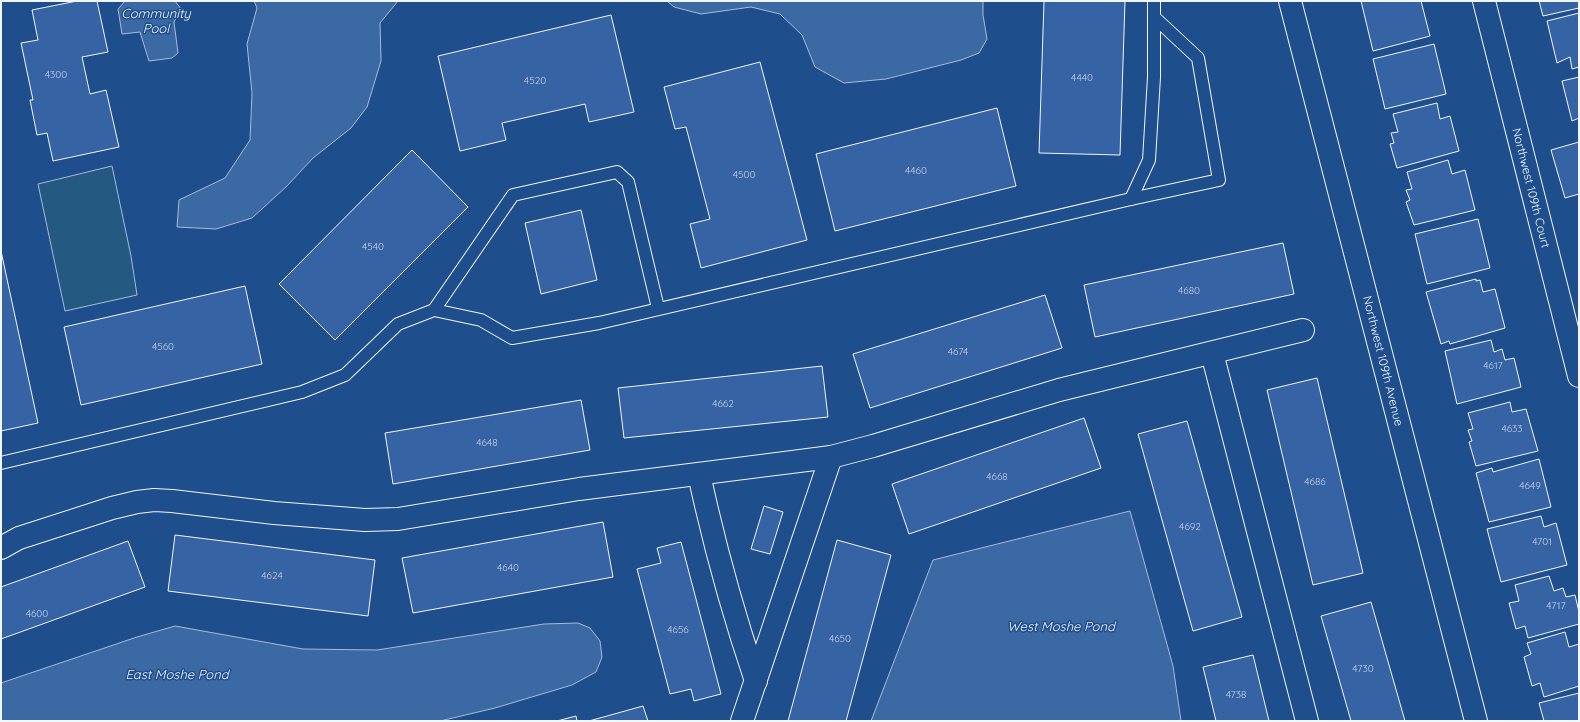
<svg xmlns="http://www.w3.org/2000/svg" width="1580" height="722" font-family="Quicksand,sans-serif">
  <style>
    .green { fill: #245a82; stroke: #a8bbd7 }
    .water { fill: #3b69a3; stroke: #a8bbd7 }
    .building { fill: #3563a3; stroke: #f2f6ff }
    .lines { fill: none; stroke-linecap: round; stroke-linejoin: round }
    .service-casing { stroke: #f2f6ff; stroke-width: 14 }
    .minor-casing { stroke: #f2f6ff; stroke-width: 24 }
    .tertiary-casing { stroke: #f2f6ff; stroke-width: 24 }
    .service { stroke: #1f4e8c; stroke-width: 12 }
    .minor { stroke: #1f4e8c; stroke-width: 22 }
    .tertiary { stroke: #1f4e8c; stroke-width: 22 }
    .labels { text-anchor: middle; stroke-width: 3; stroke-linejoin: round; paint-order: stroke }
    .number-label { font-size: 10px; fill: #c3d1e8 }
    .street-label { font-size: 12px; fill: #f2f6ff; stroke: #1f4e8c }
    .water-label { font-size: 13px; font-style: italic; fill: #f2f6ff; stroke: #1f4e8c }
  </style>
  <rect width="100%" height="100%" fill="#1f4e8c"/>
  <path class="green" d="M112,166L131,256L137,295L65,311L38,184Z"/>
  <g class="water">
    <path d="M125,1H175L181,9L174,22L178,53L172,58L149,61L140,32L122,34L118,9Z"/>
    <path d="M254,1H398L380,23L381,61L367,107L351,128L313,158L287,186L252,218L216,229L177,227L179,200L225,178L250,140L252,93L247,44L257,8Z"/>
    <path d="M667,1H983V15L987,39L979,53L961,60L886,79L844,83L815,67L802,35L780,14L751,7L701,14L674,7Z"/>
    <path d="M1130,511L1173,666L1181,721H871L933,560Z"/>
    <path d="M578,623L590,628L600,641L602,657L596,672L572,685L495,708L440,721H1V683L137,637L175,626L303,649L377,650L544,624Z"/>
  </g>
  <g class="building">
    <path d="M77,1H97L108,52L82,57L90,94L106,90L119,147L53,161L47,133L37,135L30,100H33L21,43L38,40L32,10Z"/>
    <path d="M1044,1H1125L1120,155L1039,153Z"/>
    <path d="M1361,1H1421L1430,36L1373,51Z"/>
    <path d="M1539,1H1579V8L1543,16Z"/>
    <path d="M1579,13V67L1572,69L1570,57L1557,63L1547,21Z"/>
    <path d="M611,15L634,112L589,122L585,104L502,123L506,140L460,151L438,56Z"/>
    <path d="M1434,44L1446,94L1385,109L1373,59Z"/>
    <path d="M760,62L807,240L701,268L690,224L710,219L686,127L675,129L664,87Z"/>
    <path d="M1579,77V118L1572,121L1562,81Z"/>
    <path d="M1437,103L1440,119L1450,116L1459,151L1397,168L1390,144L1394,143L1391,133L1398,132L1393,114Z"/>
    <path d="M997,108L1016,186L835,231L816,154Z"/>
    <path d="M1579,142V194L1565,198L1551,150Z"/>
    <path d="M412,150L468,207L335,340L279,284Z"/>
    <path d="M1448,160L1452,174L1465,170L1475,210L1414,225L1406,202L1410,200L1406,190L1412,189L1407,172Z"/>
    <path d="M581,210L597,280L541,294L525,223Z"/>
    <path d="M1478,219L1490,268L1427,284L1415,234Z"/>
    <path d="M1283,243L1294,294L1095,337L1084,285Z"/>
    <path d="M1,251L38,423L1,431Z"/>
    <path d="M1476,279V281L1480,280L1483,292L1495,289L1505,328L1450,344L1449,341L1441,344L1426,292Z"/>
    <path d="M245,286L262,364L81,405L64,327Z"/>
    <path d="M1045,295L1062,348L870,408L853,354Z"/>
    <path d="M1491,340L1494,352L1502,349L1505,360L1514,358L1521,387L1457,404L1445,351Z"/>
    <path d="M822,366L828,417L624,438L618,388Z"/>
    <path d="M1317,378L1363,573L1313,585L1267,390Z"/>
    <path d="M581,400L590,450L393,484L385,433Z"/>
    <path d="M1510,402L1512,412L1526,409L1538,451L1476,466L1469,442L1472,441L1468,430L1473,429L1468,413Z"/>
    <path d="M1084,418L1101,468L909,534L892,484Z"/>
    <path d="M1187,421L1242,617L1193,631L1138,434Z"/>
    <path d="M1539,459L1551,507L1489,522L1476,473L1492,468L1493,472Z"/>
    <path d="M764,506L783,512L770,554L751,549Z"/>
    <path d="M1541,516L1544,527L1556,523L1567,565L1501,582L1487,529Z"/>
    <path d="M603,522L613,577L413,613L402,558Z"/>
    <path d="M175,535L375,560L368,616L168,591Z"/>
    <path d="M837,540L891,555L846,721H788Z"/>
    <path d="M128,541L145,587L1,639V587Z"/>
    <path d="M681,542L721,694L694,701L691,689L670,694L637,569L661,563L657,548Z"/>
    <path d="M1549,576L1554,591L1563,588L1566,597L1575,595L1579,612V624L1528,638L1525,626L1516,629L1509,603L1519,601L1515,585Z"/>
    <path d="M1371,602L1405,721H1351L1321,616Z"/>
    <path d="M1565,632L1569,647L1579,644V686L1544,697L1540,683L1532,686L1524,657L1531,654L1527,643Z"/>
    <path d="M1253,655L1269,721H1216L1203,667Z"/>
    <path d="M1579,693V721H1544L1539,703Z"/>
    <path d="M643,706L648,721H589Z"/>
    <path d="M576,716L577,721H557Z"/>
  </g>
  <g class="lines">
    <defs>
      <g id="service">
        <path d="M1131,199L1149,160L1154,77V1"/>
        <path d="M434,310L513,195L617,172L628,182L658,308"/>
        <path d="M1,463L302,392L345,375L398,324L434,310L481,320L512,338L599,323L1131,199L1219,180L1198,58L1154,17"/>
      </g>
      <g id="minor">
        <path d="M1484,1L1579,376"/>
        <path d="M1212,353L1307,721"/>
        <path d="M699,474C714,544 733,613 756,681"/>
        <path d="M1,548L19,538L112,508L137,502L154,500L172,501L274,513L365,520L398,519L579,489L831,457L873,446L1059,390L1303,330"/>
        <path d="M742,721L831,457"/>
      </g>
      <path id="tertiary" d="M1290,1L1476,721"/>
    </defs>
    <use href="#service" class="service-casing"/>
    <use href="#minor" class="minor-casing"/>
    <use href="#tertiary" class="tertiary-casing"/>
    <use href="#service" class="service"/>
    <use href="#minor" class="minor"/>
    <use href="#tertiary" class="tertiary"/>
  </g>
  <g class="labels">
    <g class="number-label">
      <text x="56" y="78">4300</text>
      <text x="1082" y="81">4440</text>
      <text x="535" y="84">4520</text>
      <text x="916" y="174">4460</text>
      <text x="744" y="178">4500</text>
      <text x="373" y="250">4540</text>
      <text x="1189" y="294">4680</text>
      <text x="163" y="350">4560</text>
      <text x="958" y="355">4674</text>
      <text x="1493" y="369">4617</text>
      <text x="723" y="407">4662</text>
      <text x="1512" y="432">4633</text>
      <text x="487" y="446">4648</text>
      <text x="997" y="480">4668</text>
      <text x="1315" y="485">4686</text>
      <text x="1530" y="489">4649</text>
      <text x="1190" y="530">4692</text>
      <text x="1542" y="545">4701</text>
      <text x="508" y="571">4640</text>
      <text x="272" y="579">4624</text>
      <text x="1556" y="609">4717</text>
      <text x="37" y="617">4600</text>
      <text x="678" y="633">4656</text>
      <text x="840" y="642">4650</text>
      <text x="1363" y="672">4730</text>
      <text x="1236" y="698">4738</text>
    </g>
    <g class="street-label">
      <text transform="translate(1531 188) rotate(76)" y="4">Northwest 109th Court</text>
      <text transform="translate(1383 361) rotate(76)" y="4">Northwest 109th Avenue</text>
    </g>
    <g class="water-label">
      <text x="156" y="18">Community<tspan x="156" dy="15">Pool</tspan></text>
      <text x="1061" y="631">West Moshe Pond</text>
      <text x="177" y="679">East Moshe Pond</text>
    </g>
  </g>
  <rect width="1580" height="722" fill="none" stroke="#f2f6ff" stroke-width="4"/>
</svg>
